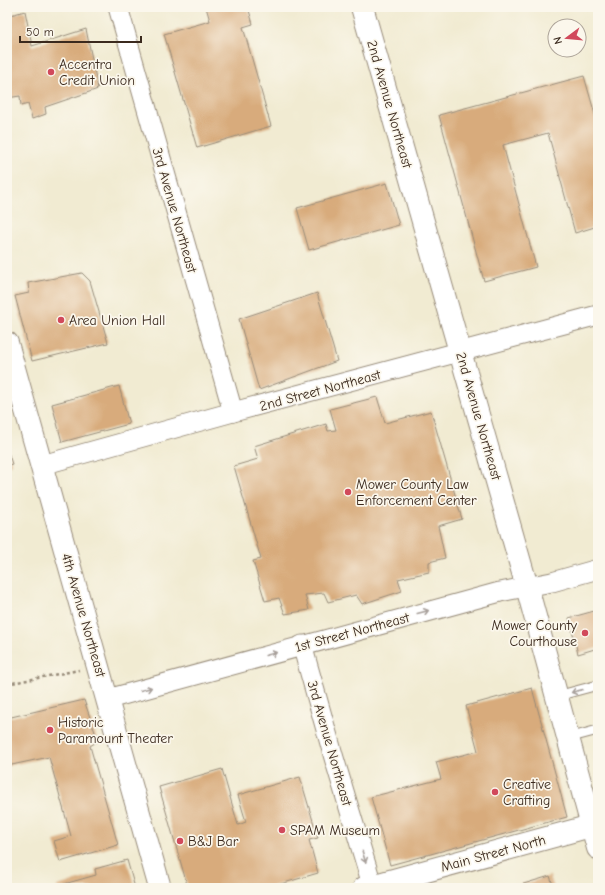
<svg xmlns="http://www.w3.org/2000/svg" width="605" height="895" font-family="'Comic Neue',sans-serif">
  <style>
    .building { fill: #d8ab7b }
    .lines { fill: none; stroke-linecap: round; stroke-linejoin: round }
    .lane-casing { stroke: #968a78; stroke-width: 11 }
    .street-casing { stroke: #968a78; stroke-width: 21 }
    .secondary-casing { stroke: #968a78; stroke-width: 24 }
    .path { stroke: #968a78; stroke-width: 2.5; stroke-dasharray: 3 3; stroke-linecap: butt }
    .lane { stroke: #fff; stroke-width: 9 }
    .street { stroke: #fff; stroke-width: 19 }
    .secondary { stroke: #fff; stroke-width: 22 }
    .oneway { stroke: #a79f9a }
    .poi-dot { fill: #d1495b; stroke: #fbf7ec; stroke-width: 1.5 }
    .labels { text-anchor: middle; stroke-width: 3.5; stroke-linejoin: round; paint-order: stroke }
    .poi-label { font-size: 14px; fill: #3b2a1e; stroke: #fbf7ec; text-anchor: start }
    .street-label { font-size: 14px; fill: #3b2a1e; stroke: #fbf7ec }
  </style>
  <rect width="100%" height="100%" fill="#fbf7ec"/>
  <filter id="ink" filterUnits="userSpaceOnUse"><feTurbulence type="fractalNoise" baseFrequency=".025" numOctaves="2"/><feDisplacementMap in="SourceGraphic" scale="8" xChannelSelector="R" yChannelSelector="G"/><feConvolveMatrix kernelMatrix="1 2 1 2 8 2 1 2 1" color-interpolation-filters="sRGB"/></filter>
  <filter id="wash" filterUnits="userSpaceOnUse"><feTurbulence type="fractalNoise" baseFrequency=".012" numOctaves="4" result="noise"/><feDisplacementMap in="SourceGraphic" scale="16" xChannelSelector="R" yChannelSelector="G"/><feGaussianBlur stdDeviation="0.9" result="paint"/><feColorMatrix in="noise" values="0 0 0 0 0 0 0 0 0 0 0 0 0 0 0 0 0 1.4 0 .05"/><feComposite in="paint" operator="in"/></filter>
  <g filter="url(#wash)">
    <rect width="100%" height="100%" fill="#f1ebd2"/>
    <g id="blocks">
      <g class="building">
        <path d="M206,7H248L253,24L243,27L271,126L197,148L164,34L210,21Z"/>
        <path d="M25,11L32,46L86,29L98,89L45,107L46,114L32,119L28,104L21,106L20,96L7,98V54H9L7,16Z"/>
        <path d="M584,76L598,125V226L575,233L548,133L503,145L536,267L484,281L439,115Z"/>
        <path d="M387,183L399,225L309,250L297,208Z"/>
        <path d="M82,273L90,281L108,343L32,361L15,296L29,293L28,283Z"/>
        <path d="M317,293L337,361L259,390L239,319Z"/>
        <path d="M119,386L129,424L62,442L52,404Z"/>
        <path d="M377,397L385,423L431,411L462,519L438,526L445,558L429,562V572L398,579L402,591L362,604L356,595L328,602L324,593L305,595L309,610L285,614L279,598L265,601L253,561L261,559L234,466L258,459L254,446L326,424L328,431L336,430L330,409Z"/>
        <path d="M7,449L12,464L7,466Z"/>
        <path d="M598,610V648L578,654L569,618Z"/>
        <path d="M532,688L567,817L390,865L371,797L441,779L436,762L478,751L466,706Z"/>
        <path d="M84,700L98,741L90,746L118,845L60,862L54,841L71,836L49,757L7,766V718Z"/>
        <path d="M222,769L238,825L246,822L238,795L300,777L318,838L309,840L318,873L267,888H188L159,787Z"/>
        <path d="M127,860L135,888H57V886L96,875L95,869Z"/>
        <path d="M550,876L554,888H510Z"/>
      </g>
    </g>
  </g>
  <g filter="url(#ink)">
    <use href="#blocks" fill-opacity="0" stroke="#968a78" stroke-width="1"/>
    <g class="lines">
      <defs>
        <g id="lane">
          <path d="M557,696L598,685"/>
          <path d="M568,738L598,730"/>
        </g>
        <g id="street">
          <path d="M118,7L233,412"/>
          <path d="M42,465L233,412L598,315"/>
          <path d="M302,645L334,758L373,888"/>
          <path d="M108,699L500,592L552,582L598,569"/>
        </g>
        <g id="secondary">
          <path d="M362,7L527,587L598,848"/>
          <path d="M7,343L160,888"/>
          <path d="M364,888L598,824"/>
        </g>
      </defs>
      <use href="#lane" class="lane-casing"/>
      <use href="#street" class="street-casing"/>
      <use href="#secondary" class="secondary-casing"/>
      <path class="path" d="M7,684L79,670"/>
      <use href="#lane" class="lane"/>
      <use href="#street" class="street"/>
      <use href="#secondary" class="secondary"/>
    </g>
    <defs><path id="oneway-shaft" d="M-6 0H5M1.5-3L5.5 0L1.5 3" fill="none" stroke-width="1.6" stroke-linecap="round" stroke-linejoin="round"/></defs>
    <g class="oneway">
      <use href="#oneway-shaft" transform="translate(423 612) rotate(-15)"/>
      <use href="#oneway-shaft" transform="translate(271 654) rotate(-15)"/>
      <use href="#oneway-shaft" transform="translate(146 689) rotate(-15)"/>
      <use href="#oneway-shaft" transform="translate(577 691) rotate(165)"/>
      <use href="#oneway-shaft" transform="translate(364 857) rotate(73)"/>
    </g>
  </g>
  <g class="poi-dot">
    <circle cx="51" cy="72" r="4"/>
    <circle cx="61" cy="320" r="4"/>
    <circle cx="348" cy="492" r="4"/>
    <circle cx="585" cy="633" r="4"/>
    <circle cx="50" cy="730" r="4"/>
    <circle cx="495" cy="792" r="4"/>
    <circle cx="282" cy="830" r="4"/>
    <circle cx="180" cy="841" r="4"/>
  </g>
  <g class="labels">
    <g class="poi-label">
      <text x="59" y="69">Accentra<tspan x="59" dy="16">Credit Union</tspan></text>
      <text x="69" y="325">Area Union Hall</text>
      <text x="356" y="489">Mower County Law<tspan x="356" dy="16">Enforcement Center</tspan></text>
      <text x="577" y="630" text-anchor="end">Mower County<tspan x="577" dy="16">Courthouse</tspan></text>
      <text x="58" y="727">Historic<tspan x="58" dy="16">Paramount Theater</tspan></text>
      <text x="503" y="789">Creative<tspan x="503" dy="16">Crafting</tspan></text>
      <text x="290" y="835">SPAM Museum</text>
      <text x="188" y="846">B&amp;J Bar</text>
    </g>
    <g class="street-label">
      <text transform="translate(390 104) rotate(74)" y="5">2nd Avenue Northeast</text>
      <text transform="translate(175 210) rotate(74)" y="5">3rd Avenue Northeast</text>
      <text transform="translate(320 390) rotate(-15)" y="5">2nd Street Northeast</text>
      <text transform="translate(479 416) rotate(74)" y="5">2nd Avenue Northeast</text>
      <text transform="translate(84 615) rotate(74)" y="5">4th Avenue Northeast</text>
      <text transform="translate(352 632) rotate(-15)" y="5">1st Street Northeast</text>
      <text transform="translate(330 743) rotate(74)" y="5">3rd Avenue Northeast</text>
      <text transform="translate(493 853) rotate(-15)" y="5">Main Street North</text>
    </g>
  </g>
  <rect width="605" height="895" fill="none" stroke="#fbf7ec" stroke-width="24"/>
  <g transform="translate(567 38) rotate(254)"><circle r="19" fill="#fbf7ec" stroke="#aea59a"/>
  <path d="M0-3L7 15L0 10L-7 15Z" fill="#d1495b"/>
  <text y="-6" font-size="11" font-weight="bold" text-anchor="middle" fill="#3b2a1e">N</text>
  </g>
  <path d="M20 36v6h121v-6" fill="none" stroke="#3b2a1e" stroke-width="2"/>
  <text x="26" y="36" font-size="12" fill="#3b2a1e" stroke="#fbf7ec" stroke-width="3" paint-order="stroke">50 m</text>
</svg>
